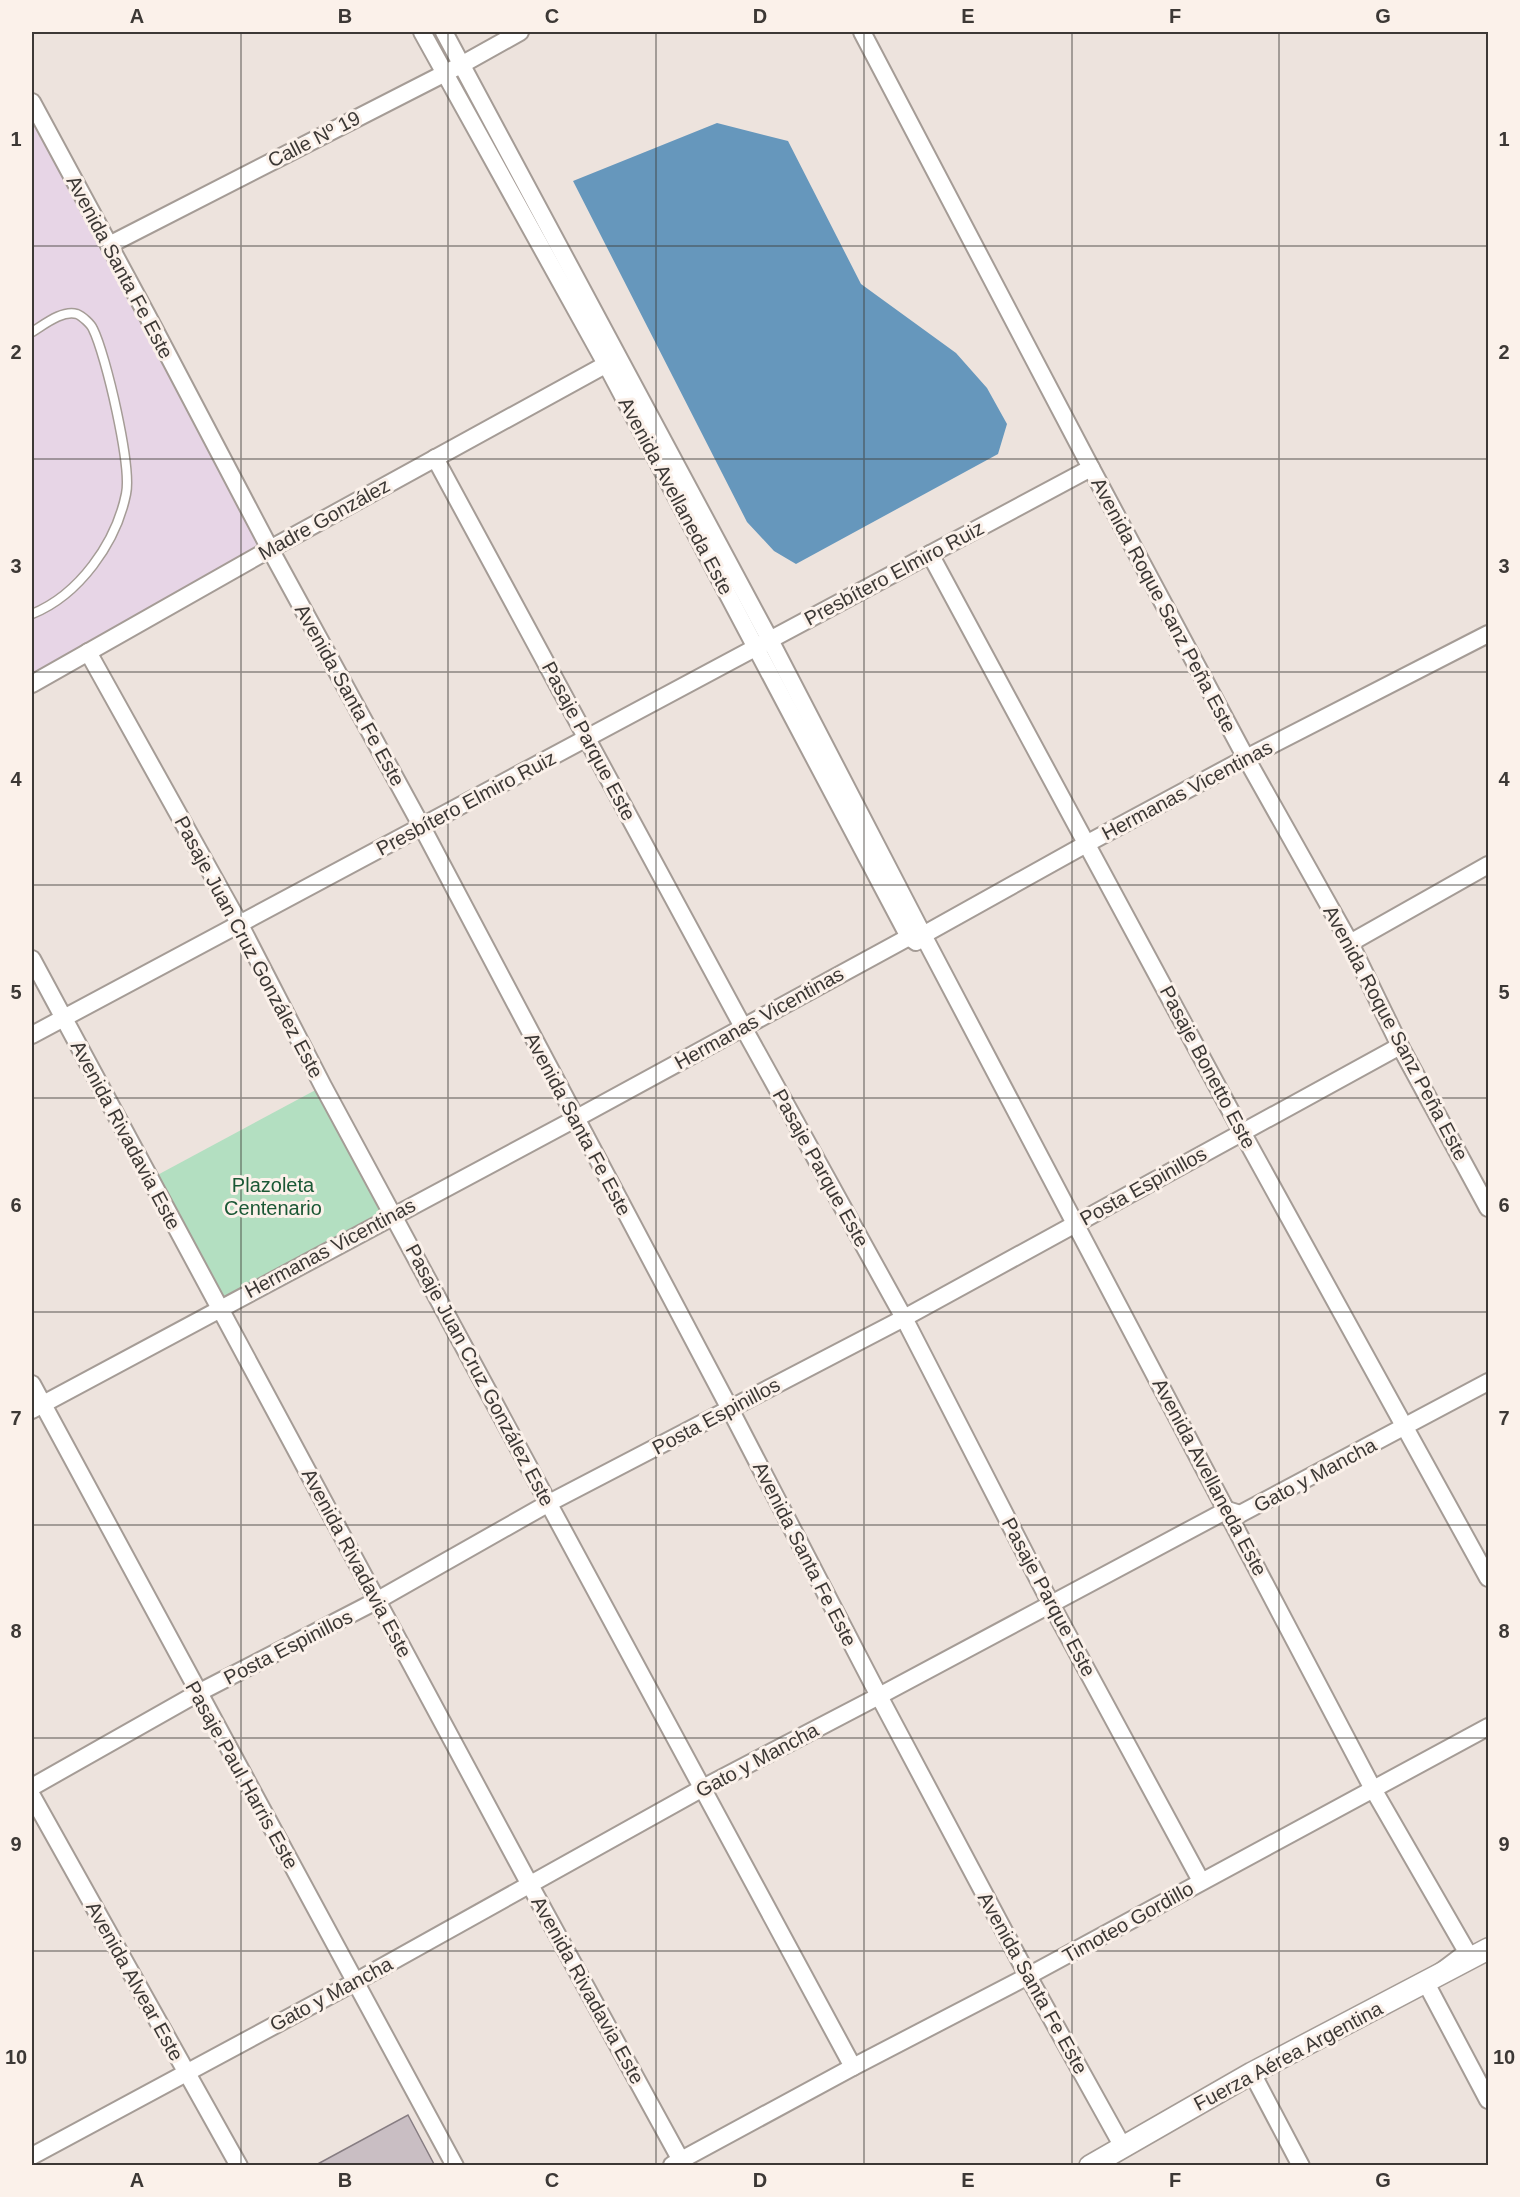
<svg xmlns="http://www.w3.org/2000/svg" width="1520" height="2197" font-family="Arial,sans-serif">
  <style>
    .industrial { fill: #e7d5e6 }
    .green { fill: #b3dfc1 }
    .water { fill: #6697bc }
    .building { fill: #c9bec3; stroke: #877d82; stroke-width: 1.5 }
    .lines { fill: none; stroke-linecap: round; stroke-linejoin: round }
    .service-casing { stroke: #a59c96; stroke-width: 11 }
    .minor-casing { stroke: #a59c96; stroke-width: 20 }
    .tertiary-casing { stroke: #a59c96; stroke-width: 24 }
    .service { stroke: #fff; stroke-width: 8 }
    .minor { stroke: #fff; stroke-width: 16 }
    .tertiary { stroke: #fff; stroke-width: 21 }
    .grid { fill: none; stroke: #3c3835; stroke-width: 1.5; stroke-opacity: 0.55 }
    .labels { text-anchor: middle; stroke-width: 6; stroke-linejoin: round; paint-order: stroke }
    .street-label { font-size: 20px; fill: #3c3835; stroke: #fbf1ea }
    .park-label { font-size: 20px; fill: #1a5835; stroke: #fbf1ea }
    .neatline { fill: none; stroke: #3c3835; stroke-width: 2 }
    .grid-label { font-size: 20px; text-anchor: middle; font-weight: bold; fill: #3c3835 }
  </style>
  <rect width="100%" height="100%" fill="#ede3dd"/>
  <path class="industrial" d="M32,102L270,549L32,684Z"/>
  <path class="green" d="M323,1086L394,1214L219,1308L150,1179Z"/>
  <path class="water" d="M717,123L788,141L861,284L956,353L987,388L1007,424L998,454L796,564L774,551L747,522L573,181Z"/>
  <path class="building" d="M408,2115L435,2166H314Z"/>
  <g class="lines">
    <defs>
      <path id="service" d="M32,332C45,324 62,310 77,314C82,316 91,324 93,329C106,355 132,467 126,494C116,543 79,595 32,614"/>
      <g id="minor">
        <path d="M422,32L606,364L909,937L916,942"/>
        <path d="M444,32L770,640L923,935L1373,1789L1467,1952L1426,1983L1488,2100"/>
        <path d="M862,32L1091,468L1246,758L1350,943L1400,1046L1488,1208"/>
        <path d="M32,102L147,315L270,549L422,827L730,1409L879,1696L1028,1976L1123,2147"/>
        <path d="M109,245L461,65L520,32"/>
        <path d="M435,458L743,1027L904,1318L1051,1604L1201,1881"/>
        <path d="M930,554L1242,1132L1488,1578"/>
        <path d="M88,652L239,923L323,1086L853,2067"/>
        <path d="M32,684L270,549L616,359"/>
        <path d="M1350,943L1488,865"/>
        <path d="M32,959L530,1885L684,2166"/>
        <path d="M32,1035L1091,468"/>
        <path d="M32,1384L455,2166"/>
        <path d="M32,1410L575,1119L909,937L923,935L1088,843L1246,758L1488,634"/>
        <path d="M32,1787L198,1693L378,1600L549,1503L904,1318L1400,1046"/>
        <path d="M32,1796L239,2166"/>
        <path d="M1252,2073L1301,2166"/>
        <path d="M32,2156L355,1982L701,1789L879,1696L1227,1510L1240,1514L1488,1382"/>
        <path d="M672,2165L853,2067L1028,1976L1488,1727"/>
      </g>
      <path id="tertiary" d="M1090,2166L1252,2073L1488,1949"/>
    </defs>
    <use href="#service" class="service-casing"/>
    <use href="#minor" class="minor-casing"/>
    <use href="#tertiary" class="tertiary-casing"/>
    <use href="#service" class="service"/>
    <use href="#minor" class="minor"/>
    <use href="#tertiary" class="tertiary"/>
  </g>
  <path class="grid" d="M241,32V2166M448,32V2166M656,32V2166M864,32V2166M1072,32V2166M1279,32V2166M32,246H1488M32,459H1488M32,672H1488M32,885H1488M32,1098H1488M32,1312H1488M32,1525H1488M32,1738H1488M32,1951H1488"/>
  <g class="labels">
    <g class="street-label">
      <text transform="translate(314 139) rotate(-27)" y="7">Calle Nº 19</text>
      <text transform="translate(120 267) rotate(62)" y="7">Avenida Santa Fe Este</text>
      <text transform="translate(676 496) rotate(62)" y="7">Avenida Avellaneda Este</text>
      <text transform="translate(324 519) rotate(-29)" y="7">Madre González</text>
      <text transform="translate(894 573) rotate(-28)" y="7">Presbítero Elmiro Ruiz</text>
      <text transform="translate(1164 605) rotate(62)" y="7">Avenida Roque Sanz Peña Este</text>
      <text transform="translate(350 695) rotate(61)" y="7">Avenida Santa Fe Este</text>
      <text transform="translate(589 741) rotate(62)" y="7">Pasaje Parque Este</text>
      <text transform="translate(1187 790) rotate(-28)" y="7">Hermanas Vicentinas</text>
      <text transform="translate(466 803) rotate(-28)" y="7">Presbítero Elmiro Ruiz</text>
      <text transform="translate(249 947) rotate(62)" y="7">Pasaje Juan Cruz González Este</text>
      <text transform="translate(759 1018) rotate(-29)" y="7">Hermanas Vicentinas</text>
      <text transform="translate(1396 1033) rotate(62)" y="7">Avenida Roque Sanz Peña Este</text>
      <text transform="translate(1208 1067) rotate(62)" y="7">Pasaje Bonetto Este</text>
      <text transform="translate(578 1124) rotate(62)" y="7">Avenida Santa Fe Este</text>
      <text transform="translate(126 1135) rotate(62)" y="7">Avenida Rivadavia Este</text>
      <text transform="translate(821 1168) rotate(61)" y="7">Pasaje Parque Este</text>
      <text transform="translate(1143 1186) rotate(-29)" y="7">Posta Espinillos</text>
      <text transform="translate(330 1248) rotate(-28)" y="7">Hermanas Vicentinas</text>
      <text transform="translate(480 1375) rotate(62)" y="7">Pasaje Juan Cruz González Este</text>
      <text transform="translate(716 1416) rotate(-28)" y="7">Posta Espinillos</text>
      <text transform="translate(1315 1475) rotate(-28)" y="7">Gato y Mancha</text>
      <text transform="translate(1210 1477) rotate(62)" y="7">Avenida Avellaneda Este</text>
      <text transform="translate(805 1554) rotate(63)" y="7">Avenida Santa Fe Este</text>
      <text transform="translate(357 1563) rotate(62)" y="7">Avenida Rivadavia Este</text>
      <text transform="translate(1049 1597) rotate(62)" y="7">Pasaje Parque Este</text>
      <text transform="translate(288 1647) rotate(-27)" y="7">Posta Espinillos</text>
      <text transform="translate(757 1760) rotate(-28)" y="7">Gato y Mancha</text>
      <text transform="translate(242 1775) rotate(61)" y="7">Pasaje Paul Harris Este</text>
      <text transform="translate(1128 1922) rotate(-29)" y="7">Timoteo Gordillo</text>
      <text transform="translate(135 1981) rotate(61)" y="7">Avenida Alvear Este</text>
      <text transform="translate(1033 1983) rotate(61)" y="7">Avenida Santa Fe Este</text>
      <text transform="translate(588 1990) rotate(61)" y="7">Avenida Rivadavia Este</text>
      <text transform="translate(331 1994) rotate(-28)" y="7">Gato y Mancha</text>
      <text transform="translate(1288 2056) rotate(-28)" y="7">Fuerza Aérea Argentina</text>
    </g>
    <g class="park-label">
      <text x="273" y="1192">Plazoleta<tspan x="273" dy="23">Centenario</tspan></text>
    </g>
  </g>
  <rect width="1520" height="2197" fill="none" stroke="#fbf1ea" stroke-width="66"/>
  <rect x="33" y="33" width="1454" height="2131" class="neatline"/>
  <g class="grid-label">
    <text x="137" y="23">A</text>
    <text x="345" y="23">B</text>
    <text x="552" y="23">C</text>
    <text x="760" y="23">D</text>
    <text x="968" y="23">E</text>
    <text x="1175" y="23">F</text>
    <text x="1383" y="23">G</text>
    <text x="16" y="146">1</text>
    <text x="1504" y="146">1</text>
    <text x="16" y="359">2</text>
    <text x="1504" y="359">2</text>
    <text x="16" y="573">3</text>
    <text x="1504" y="573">3</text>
    <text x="16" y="786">4</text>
    <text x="1504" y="786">4</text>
    <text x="16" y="999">5</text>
    <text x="1504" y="999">5</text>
    <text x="16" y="1212">6</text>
    <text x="1504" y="1212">6</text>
    <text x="16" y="1425">7</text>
    <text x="1504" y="1425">7</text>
    <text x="16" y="1638">8</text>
    <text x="1504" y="1638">8</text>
    <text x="16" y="1851">9</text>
    <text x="1504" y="1851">9</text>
    <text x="16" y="2064">10</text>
    <text x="1504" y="2064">10</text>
    <text x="137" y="2187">A</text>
    <text x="345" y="2187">B</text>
    <text x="552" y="2187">C</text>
    <text x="760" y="2187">D</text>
    <text x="968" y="2187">E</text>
    <text x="1175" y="2187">F</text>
    <text x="1383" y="2187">G</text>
  </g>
</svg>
